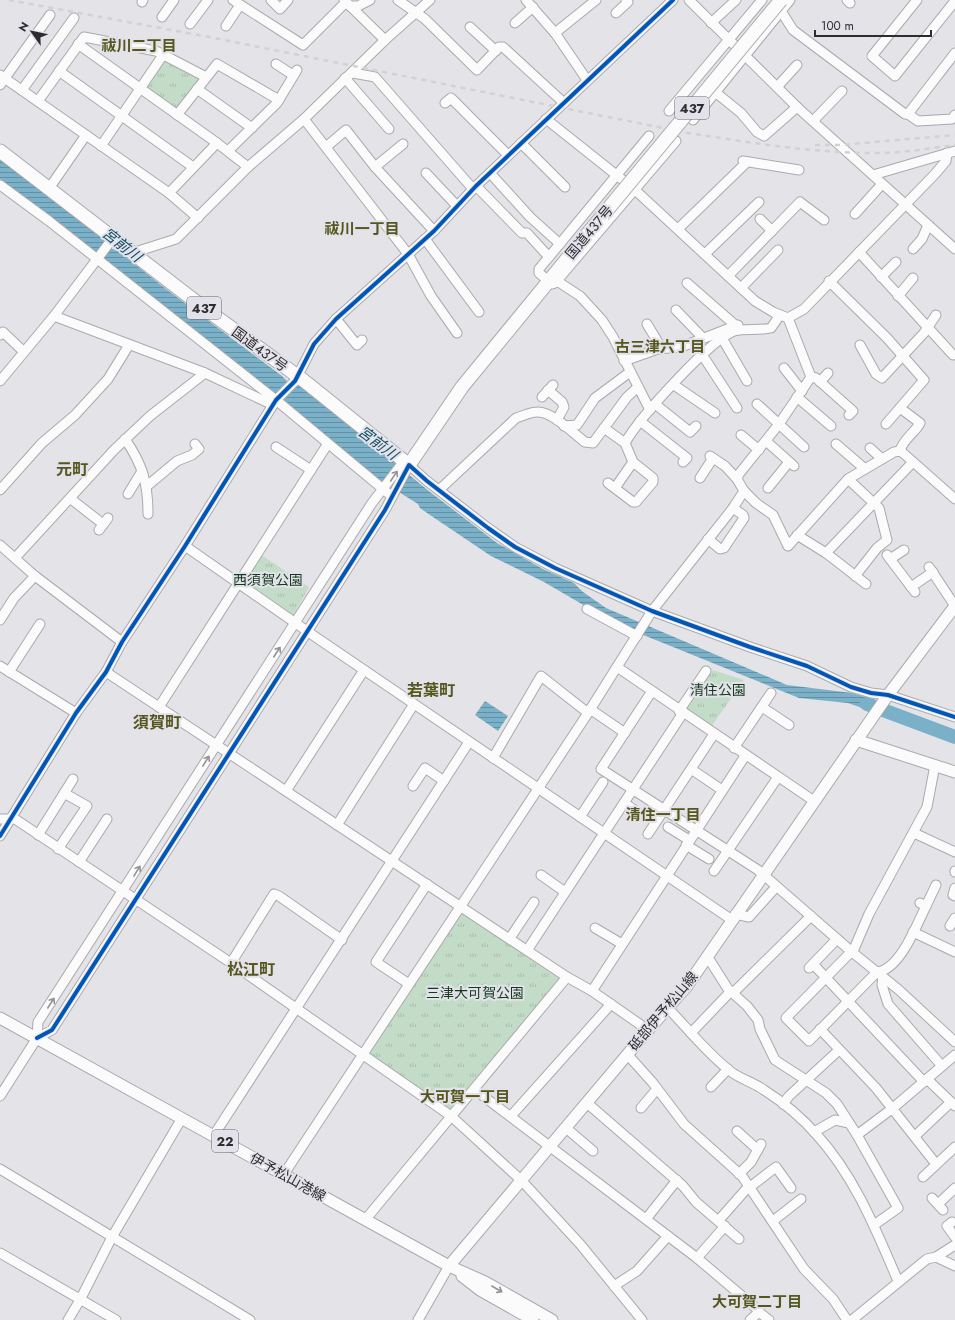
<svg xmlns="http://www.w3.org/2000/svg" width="955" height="1320" font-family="Jost,'Noto Sans JP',sans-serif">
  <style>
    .park { fill: url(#park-tufts) }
    .water { fill: url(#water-rules) }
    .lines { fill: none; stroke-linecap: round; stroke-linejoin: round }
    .river { stroke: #7ab0c8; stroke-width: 14 }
    .minor-casing { stroke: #aaa9ad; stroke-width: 11 }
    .major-casing { stroke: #aaa9ad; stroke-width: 13 }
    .highway-casing { stroke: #aaa9ad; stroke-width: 15 }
    .minor { stroke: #fbfbfb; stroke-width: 9 }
    .major { stroke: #fbfbfb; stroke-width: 11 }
    .highway { stroke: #fbfbfb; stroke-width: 13 }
    .rail { stroke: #d2d2d3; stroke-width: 2.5; stroke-dasharray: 5 5; stroke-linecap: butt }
    .highway-bridge-casing { stroke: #aaa9ad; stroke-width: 15; stroke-linecap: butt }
    .highway-bridge { stroke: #fbfbfb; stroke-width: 13 }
    .cycleway-casing { stroke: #e3e1e9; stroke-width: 6 }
    .cycleway { stroke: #0057b8; stroke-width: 4 }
    .oneway { stroke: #949496 }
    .labels { text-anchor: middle; stroke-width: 4; stroke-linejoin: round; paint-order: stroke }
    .shield { fill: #e3e1e9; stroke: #646368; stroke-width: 1 }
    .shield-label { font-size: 13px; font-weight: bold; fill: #2d2d30 }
    .street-label { font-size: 14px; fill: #2d2d30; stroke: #e3e1e9 }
    .park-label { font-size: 14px; fill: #113b1b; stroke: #e3e1e9 }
    .neighbourhood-label { font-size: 15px; font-weight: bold; fill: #55571c; stroke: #e3e1e9 }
    .water-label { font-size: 15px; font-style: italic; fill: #0e4f66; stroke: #e3e1e9 }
    .quarter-label { font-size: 16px; font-weight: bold; fill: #55571c; stroke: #e3e1e9 }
  </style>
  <defs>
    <pattern id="park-tufts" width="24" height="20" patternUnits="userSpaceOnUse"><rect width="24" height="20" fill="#c3dcc8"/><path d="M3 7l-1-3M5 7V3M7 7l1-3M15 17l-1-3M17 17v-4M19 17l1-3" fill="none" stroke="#a8bdac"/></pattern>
    <pattern id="water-rules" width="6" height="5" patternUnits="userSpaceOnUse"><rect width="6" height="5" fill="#7ab0c8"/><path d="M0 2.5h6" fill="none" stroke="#6490a3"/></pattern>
  </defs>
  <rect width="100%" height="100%" fill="#e4e3e7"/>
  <g class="park">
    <path d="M163,58L203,78L176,112L142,88Z"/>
    <path d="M260,554L309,587L293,616L241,583Z"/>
    <path d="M713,670L744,680L711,727L686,710Z"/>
    <path d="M461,910L563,977L451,1113L366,1053Z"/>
  </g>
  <g class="water">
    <path d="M0,159L102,237C105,243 110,250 117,250L166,289L282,376L291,385L297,383L430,492L497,543L543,569L574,583L583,592L606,608L787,685L852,693L878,701L871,711L848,703L799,698L631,630L604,617L544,582L491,556L430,515L420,508L418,504L375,477L364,467L360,466L49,216L0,179Z"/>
    <path d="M485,701L508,716L498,731L475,715Z"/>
  </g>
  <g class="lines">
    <path class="river" d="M867,704L955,737"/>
    <defs>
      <g id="minor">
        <path d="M233,0L303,45L346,2"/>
        <path d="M271,0L280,9L288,0"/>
        <path d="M344,0L385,40"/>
        <path d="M398,0L425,19L477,70L499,47H503L564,103"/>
        <path d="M526,0L555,33L587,80"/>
        <path d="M689,0L797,107L955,249"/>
        <path d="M847,0L850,3"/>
        <path d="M917,0L872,56L895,76L955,1"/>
        <path d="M142,2L143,0"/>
        <path d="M350,6H358L370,0"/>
        <path d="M781,11L793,30L905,114H908"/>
        <path d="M616,13L628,2L626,0"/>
        <path d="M162,17L174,0"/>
        <path d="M515,23L533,7"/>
        <path d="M711,23L736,0"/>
        <path d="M190,24L208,0"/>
        <path d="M226,26L240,5"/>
        <path d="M470,27L496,51"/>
        <path d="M555,33L596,0"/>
        <path d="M78,44L217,143L248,167"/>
        <path d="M955,53L908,114L918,121L952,119L955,115"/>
        <path d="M276,64L293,75"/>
        <path d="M59,71L193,167"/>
        <path d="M353,73L375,77L473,189"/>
        <path d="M0,75L169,193L198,218"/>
        <path d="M345,78L389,129"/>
        <path d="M0,85L50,15"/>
        <path d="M777,87L797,65"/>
        <path d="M197,89L252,128"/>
        <path d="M22,90L74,18"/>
        <path d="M715,92L741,113L757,132L764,136L797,107"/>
        <path d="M38,101L84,37L156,51L206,77"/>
        <path d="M445,103L451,98L508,155"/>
        <path d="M669,111L762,0"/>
        <path d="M177,115L217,64L279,100"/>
        <path d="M304,119L408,254L431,296L457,333"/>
        <path d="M546,119L634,189L755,301L773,312L788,318L804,309L935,174L946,161L947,153"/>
        <path d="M693,120L790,0"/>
        <path d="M813,121L842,91"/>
        <path d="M649,136L539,269V273L552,284L555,283L676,141"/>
        <path d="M521,143L565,187"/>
        <path d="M101,146L163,55"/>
        <path d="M326,147L346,130L375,167L434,231"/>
        <path d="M228,151L277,103L297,70"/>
        <path d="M743,161L799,170"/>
        <path d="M375,167L403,144"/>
        <path d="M426,173L457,206"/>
        <path d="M490,173L530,217L560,244"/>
        <path d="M873,175L955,151"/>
        <path d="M0,185L49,221L276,400L389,494"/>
        <path d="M476,186L522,233H527L549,257"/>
        <path d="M50,187L86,135"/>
        <path d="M169,193L217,143"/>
        <path d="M855,214L882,184"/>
        <path d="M760,219L772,231"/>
        <path d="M678,229L747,162"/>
        <path d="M425,239L479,312"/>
        <path d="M913,249L922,239L928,225"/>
        <path d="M859,252L953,355"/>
        <path d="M132,253L176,239L248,167L304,119L385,40L430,0"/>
        <path d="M705,254L759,202"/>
        <path d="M728,276L800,202L824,220"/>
        <path d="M881,277L896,262"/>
        <path d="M557,281L580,296L602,320L613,337L650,410"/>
        <path d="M829,281L887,338L924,380L886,424"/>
        <path d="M687,283L735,325"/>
        <path d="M741,288L778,250"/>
        <path d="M898,296L913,278"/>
        <path d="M676,310L703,338"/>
        <path d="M54,316L205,373L273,405"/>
        <path d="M336,319L357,345L362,340"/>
        <path d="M647,324C652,333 657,339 661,349"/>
        <path d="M0,335L3,332L24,352"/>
        <path d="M722,338L747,381"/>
        <path d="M860,345L876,374L882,378L924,333L936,315"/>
        <path d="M703,356L737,408"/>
        <path d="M624,361L658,349L681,347L738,325"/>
        <path d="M784,368L802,391"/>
        <path d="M811,377L816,378L853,411L849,415"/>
        <path d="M0,381L54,316L113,238"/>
        <path d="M820,382L828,373"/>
        <path d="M674,385L715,413"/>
        <path d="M548,390L562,402L564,407L557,420"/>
        <path d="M542,397L553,385"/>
        <path d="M797,397L831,426"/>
        <path d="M655,404L690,432L696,426"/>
        <path d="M757,404L804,447"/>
        <path d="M640,421L687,458L683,462"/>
        <path d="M564,426L577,425L595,398L630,372"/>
        <path d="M604,428L625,443L633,462L653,478V482L636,502H633L608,483"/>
        <path d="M741,435L759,450"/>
        <path d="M125,439C143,465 148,484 148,514"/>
        <path d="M766,441L794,466"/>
        <path d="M625,443C639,418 710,340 734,331C745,328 759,331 771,328L780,315"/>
        <path d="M836,444L865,469"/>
        <path d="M276,447L311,470"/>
        <path d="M870,448L882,459"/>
        <path d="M900,451C903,439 914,434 920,423L900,408"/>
        <path d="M710,456L725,466L737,479"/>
        <path d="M700,478L713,458"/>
        <path d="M848,479L879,508L887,540L877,548L855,576"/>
        <path d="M147,486L177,461L192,455L199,449L195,444"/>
        <path d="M615,488L633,462"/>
        <path d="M768,488L789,462"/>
        <path d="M0,490L42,443L75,415L108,379L129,345"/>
        <path d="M439,490L516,418C523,416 530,412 537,412C552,411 574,434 585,442L593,443L627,397L638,387"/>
        <path d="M744,491L756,503L773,515L788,546L848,479L894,452L900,451L903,453L955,499"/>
        <path d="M128,494L142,471"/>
        <path d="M71,499L103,524"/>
        <path d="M99,530L108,518"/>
        <path d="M797,535L826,553L866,584"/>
        <path d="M708,539L720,549L724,548L744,518L743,515L733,508"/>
        <path d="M0,545L35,576L122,642"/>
        <path d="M185,546L317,638L732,920"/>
        <path d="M826,553L913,462"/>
        <path d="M887,555L915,592"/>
        <path d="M15,558L114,450L150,416L205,373"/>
        <path d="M890,559L904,550"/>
        <path d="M929,567L955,606"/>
        <path d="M911,587L933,572"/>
        <path d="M587,609L637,636"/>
        <path d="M0,620L14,598L35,576"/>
        <path d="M0,666L76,713"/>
        <path d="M617,667L814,801"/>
        <path d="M9,672L40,624"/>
        <path d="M106,672L567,977L592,991L648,1030"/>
        <path d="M652,691L601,769L758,870L852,952L899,990L955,1042"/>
        <path d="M159,707L327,445"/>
        <path d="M762,707L789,725"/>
        <path d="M590,709L625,733"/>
        <path d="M679,711L706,671"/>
        <path d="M734,748L771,693"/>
        <path d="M493,758L541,676L588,713"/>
        <path d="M691,769L722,790"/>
        <path d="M413,786L425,768L444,781"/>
        <path d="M286,791L364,670"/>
        <path d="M624,803L644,816"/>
        <path d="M580,817L603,782"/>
        <path d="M0,819H15L231,963L451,1116L522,1181L580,1244L642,1320"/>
        <path d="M337,825L414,704"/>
        <path d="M668,827L689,840"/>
        <path d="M914,833L955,852"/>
        <path d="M648,834L714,734"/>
        <path d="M38,835L73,779"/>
        <path d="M0,836L76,713L106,672L122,642L185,546L276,400L295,381L314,344L336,319L434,231L476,186L673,0"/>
        <path d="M686,845L709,859"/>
        <path d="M58,849L87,806L64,793"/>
        <path d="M79,862L107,819"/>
        <path d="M714,871L778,777"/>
        <path d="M955,872V871"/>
        <path d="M541,875L565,892"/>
        <path d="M955,888L953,895L955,896"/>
        <path d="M920,903L926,906C917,924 900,970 877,972L809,1041L786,1018L854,949L869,914L927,807L935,765"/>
        <path d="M926,906L936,885"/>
        <path d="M735,914L749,917L776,887"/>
        <path d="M950,926L955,918"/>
        <path d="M595,928L622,944"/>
        <path d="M913,932L955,952"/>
        <path d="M510,938L534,902"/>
        <path d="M528,949L683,713"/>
        <path d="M707,956L728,989L747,1006L758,1020L760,1029L775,1060L826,1093L837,1104L857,1135L893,1108L955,1055"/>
        <path d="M231,963L274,894L279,896L342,940"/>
        <path d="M813,964L924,1082"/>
        <path d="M809,968L837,939"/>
        <path d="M883,977L882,985L888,1004L942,1066"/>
        <path d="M409,984L376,962L427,884"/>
        <path d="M592,991L745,756"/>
        <path d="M733,993L811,916"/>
        <path d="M668,1008C688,1029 707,1053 730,1071C740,1079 753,1082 764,1090C783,1102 802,1118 817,1135C855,1177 876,1230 898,1281"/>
        <path d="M820,1029L876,1088L936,1164"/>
        <path d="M691,1033L731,991"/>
        <path d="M37,1038L52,1030L385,510L409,465L427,481L488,528L515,547L555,568L652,611L750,647L807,666L851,687L871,693L888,695L955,717"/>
        <path d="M627,1054L653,1083L684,1124L742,1176L804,1269L833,1299L847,1320"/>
        <path d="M927,1079L955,1106"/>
        <path d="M711,1087L728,1069"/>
        <path d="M474,1089L697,1258L756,1308L759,1312"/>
        <path d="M0,1096L37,1038L38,1022L372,503L404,461"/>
        <path d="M587,1103L683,1186L696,1202L739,1239"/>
        <path d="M783,1104L789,1096L839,1050"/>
        <path d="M641,1108L657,1089"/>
        <path d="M511,1116L611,1004"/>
        <path d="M566,1128L593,1151"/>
        <path d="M737,1131L758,1150"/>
        <path d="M814,1132L835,1120L849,1123"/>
        <path d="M214,1135L469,742"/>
        <path d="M857,1135L898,1208L874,1225"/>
        <path d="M915,1136L951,1102"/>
        <path d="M0,1169L250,1320"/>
        <path d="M284,1174L588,713L652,611L733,508L744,491L737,479L739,474L779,424L811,377L788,318"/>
        <path d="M739,1174L751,1162L761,1144"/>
        <path d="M923,1177L955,1147"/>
        <path d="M750,1187L776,1167L791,1188"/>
        <path d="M932,1198L943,1210"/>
        <path d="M938,1204L955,1188"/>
        <path d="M646,1219L677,1180"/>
        <path d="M365,1220L567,977"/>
        <path d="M719,1220L749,1186"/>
        <path d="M773,1221L801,1199"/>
        <path d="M952,1222L947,1226L955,1237"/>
        <path d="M0,1253L116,1320"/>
        <path d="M936,1257L955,1245"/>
        <path d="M697,1258L725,1226"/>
        <path d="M614,1286L637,1271L668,1236"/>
        <path d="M68,1320L80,1300L112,1237L182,1118"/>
        <path d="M418,1320L449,1266"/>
        <path d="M750,1320L759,1312L769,1320"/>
        <path d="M852,1320L927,1259L936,1257L955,1266"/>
      </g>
      <g id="major">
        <path d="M856,740L955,772"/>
        <path d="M0,1018L449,1266L485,1282L552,1320"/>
        <path d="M449,1266L648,1030L687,986L888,695L955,606"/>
        <path d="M462,1276L480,1290L533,1320"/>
      </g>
      <path id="highway" d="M0,151L204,308L303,380L409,465L462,387L603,215"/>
    </defs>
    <use href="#minor" class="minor-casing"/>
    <use href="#major" class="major-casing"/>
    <use href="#highway" class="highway-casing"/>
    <use href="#minor" class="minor"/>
    <use href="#major" class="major"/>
    <use href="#highway" class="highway"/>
    <g class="rail">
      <path d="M9,0L209,37L688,133C753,143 818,154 885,153C908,152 932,148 955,145"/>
      <path d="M815,145H840L955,135"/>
    </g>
    <defs>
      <path id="highway-bridge" d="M603,215L781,0"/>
    </defs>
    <use href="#highway-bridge" class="highway-bridge-casing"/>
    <use href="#highway-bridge" class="highway-bridge"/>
    <defs>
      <g id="cycleway">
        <path d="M0,836L76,713L106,672L122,642L185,546L276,400L295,381L314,344L336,319L434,231L476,186L673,0"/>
        <path d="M37,1038L52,1030L385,510L409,465L427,481L488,528L515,547L555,568L652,611L750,647L807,666L851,687L871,693L888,695L955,717"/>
      </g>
    </defs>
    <use href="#cycleway" class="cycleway-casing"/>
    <use href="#cycleway" class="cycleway"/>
  </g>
  <defs><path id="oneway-shaft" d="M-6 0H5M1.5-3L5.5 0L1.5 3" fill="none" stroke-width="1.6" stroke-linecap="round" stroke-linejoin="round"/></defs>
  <g class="oneway">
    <use href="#oneway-shaft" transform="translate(394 476) rotate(-56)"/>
    <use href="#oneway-shaft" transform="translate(277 652) rotate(-57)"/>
    <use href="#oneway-shaft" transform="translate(206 761) rotate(-58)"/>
    <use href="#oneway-shaft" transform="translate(137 871) rotate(-58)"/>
    <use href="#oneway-shaft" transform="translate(51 1003) rotate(-57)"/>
    <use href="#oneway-shaft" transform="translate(497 1289) rotate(30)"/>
  </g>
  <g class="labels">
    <g class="shield">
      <rect x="675" y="97" width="34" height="22" rx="3"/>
      <rect x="187" y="297" width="34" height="22" rx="3"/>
      <rect x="212" y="1130" width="26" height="22" rx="3"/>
    </g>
    <g class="shield-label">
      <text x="692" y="113">437</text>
      <text x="204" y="313">437</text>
      <text x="225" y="1146">22</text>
    </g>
    <g class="street-label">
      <text transform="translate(589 232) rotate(-50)" y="5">国道437号</text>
      <text transform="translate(260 349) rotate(36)" y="5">国道437号</text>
      <text transform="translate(663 1011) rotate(-50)" y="5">砥部伊予松山線</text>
      <text transform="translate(288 1177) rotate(29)" y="5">伊予松山港線</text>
    </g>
    <g class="park-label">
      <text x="268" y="585">西須賀公園</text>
      <text x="718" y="695">清住公園</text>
      <text x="475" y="998">三津大可賀公園</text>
    </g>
    <g class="neighbourhood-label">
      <text x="139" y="51">祓川二丁目</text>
      <text x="362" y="234">祓川一丁目</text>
      <text x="660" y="352">古三津六丁目</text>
      <text x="663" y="820">清住一丁目</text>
      <text x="465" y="1102">大可賀一丁目</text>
      <text x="757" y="1307">大可賀二丁目</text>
    </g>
    <g class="water-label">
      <text transform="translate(122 245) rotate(38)" y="5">宮前川</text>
      <text transform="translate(378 443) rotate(37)" y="5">宮前川</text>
    </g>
    <g class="quarter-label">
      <text x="72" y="475">元町</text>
      <text x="431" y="696">若葉町</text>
      <text x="157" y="728">須賀町</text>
      <text x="251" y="975">松江町</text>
    </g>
  </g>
  <g transform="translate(32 32) rotate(303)" stroke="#e3e1e9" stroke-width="3" paint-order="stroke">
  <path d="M0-3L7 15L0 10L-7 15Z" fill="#2d2d30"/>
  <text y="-6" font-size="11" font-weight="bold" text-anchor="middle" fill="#2d2d30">N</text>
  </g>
  <path d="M815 30v6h116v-6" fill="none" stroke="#2d2d30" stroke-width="2"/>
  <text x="821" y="30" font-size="12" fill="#2d2d30" stroke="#e3e1e9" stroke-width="3" paint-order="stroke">100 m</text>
</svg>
